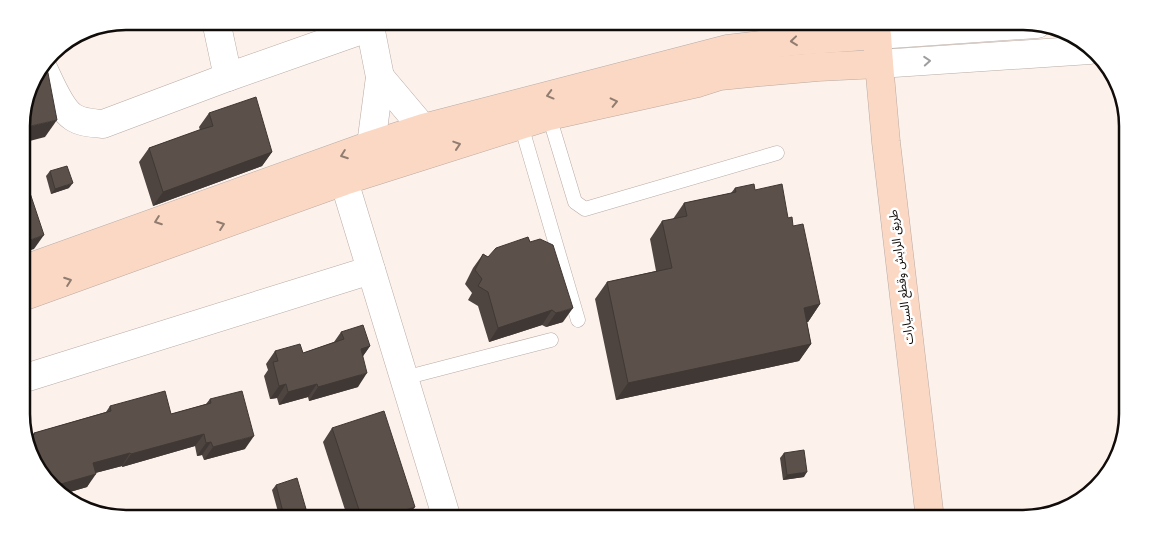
<svg xmlns="http://www.w3.org/2000/svg" width="1149" height="540" font-family="'PT Sans','Noto Sans Arabic',sans-serif">
  <style>
    .lines { fill: none; stroke-linecap: round; stroke-linejoin: round }
    .service-casing { stroke: #b8aba4; stroke-width: 15 }
    .minor-casing { stroke: #b8aba4; stroke-width: 29 }
    .tertiary-casing { stroke: #b8aba4; stroke-width: 29 }
    .secondary-casing { stroke: #b8aba4; stroke-width: 29 }
    .service { stroke: #fff; stroke-width: 14 }
    .minor { stroke: #fff; stroke-width: 28 }
    .tertiary { stroke: #fff; stroke-width: 28 }
    .secondary { stroke: #fbd8c4; stroke-width: 28 }
    .wall { fill: #4e4540 }
    .shaded-wall { fill: #403834 }
    .building { fill: #5b504a; stroke: #403834 }
    .oneway { stroke: #917c70 }
    .oneway2 { stroke: #9f9e9d }
    .labels { text-anchor: middle; stroke-width: 5; stroke-linejoin: round; paint-order: stroke }
    .street-label { font-size: 12px; fill: #100c09; stroke: #fff }
    .rim { fill: none; stroke: #100c09; stroke-width: 2.5 }
  </style>
  <rect width="100%" height="100%" fill="#fdf1ec"/>
  <g class="lines">
    <defs>
      <g id="service">
        <path d="M549,116L575,202L585,209L777,153"/>
        <path d="M521,125L578,320"/>
        <path d="M404,378L551,340"/>
      </g>
      <g id="minor">
        <path d="M216,21L228,77L370,27"/>
        <path d="M877,35L1037,24"/>
        <path d="M879,64L1090,50"/>
        <path d="M42,66C49,80 60,109 73,117C82,123 93,123 103,124L228,77"/>
        <path d="M344,181L447,519"/>
        <path d="M22,379L371,270"/>
      </g>
      <g id="tertiary">
        <path d="M369,21L380,77L371,145L377,167"/>
        <path d="M380,77L423,128L429,149"/>
      </g>
      <g id="secondary">
        <path d="M22,270L371,145L423,128L727,49L796,41L877,35L879,64L886,142L930,519"/>
        <path d="M22,297L344,181L549,116L698,83L720,76L750,73L818,67L879,64"/>
      </g>
    </defs>
    <use href="#service" class="service-casing"/>
    <use href="#minor" class="minor-casing"/>
    <use href="#tertiary" class="tertiary-casing"/>
    <use href="#secondary" class="secondary-casing"/>
    <use href="#service" class="service"/>
    <use href="#minor" class="minor"/>
    <use href="#tertiary" class="tertiary"/>
    <use href="#secondary" class="secondary"/>
  </g>
  <g class="wall">
    <path d="M209,113L272,152L262,166L153,206L139,162L149,148L200,130L199,127Z"/>
    <path d="M50,171L69,188L51,194L46,176Z"/>
    <path d="M735,188L755,190L788,218L793,226L820,304L808,322H807L811,344L799,361L616,400L595,299L607,282L656,271L650,239L662,221L673,219L684,203L731,193Z"/>
    <path d="M528,237L563,322L546,327L542,325L489,342L478,306L468,300L472,293L465,284L473,268L483,254L488,257Z"/>
    <path d="M341,332L370,346L363,356L358,387L309,401L308,397L279,405L277,398L270,399L264,376L268,370L266,364L275,351L303,353L334,342Z"/>
    <path d="M210,399L245,449L204,460L202,455L197,456L195,446L122,467V466L95,473L87,487L63,494L43,478L26,436L33,434L34,433L106,412L110,406L171,414L206,404Z"/>
    <path d="M332,428L406,519H348L323,442Z"/>
    <path d="M784,453L804,477L783,480L780,458Z"/>
    <path d="M276,485L304,513L306,519H280L272,490Z"/>
  </g>
  <g class="shaded-wall">
    <path d="M57,120L45,137L22,143V128Z"/>
    <path d="M272,152L262,166L153,206L163,192Z"/>
    <path d="M73,183L69,188L51,194L55,189Z"/>
    <path d="M44,235L34,249L22,253V243Z"/>
    <path d="M820,304L808,322L791,325L804,308Z"/>
    <path d="M573,308L563,322L546,327L556,313Z"/>
    <path d="M552,310L542,325L489,342L498,328Z"/>
    <path d="M811,344L799,361L616,400L628,383Z"/>
    <path d="M370,346L361,359V349Z"/>
    <path d="M367,373L358,387L309,401L318,387Z"/>
    <path d="M286,384L277,398L270,399L279,386Z"/>
    <path d="M317,384L308,397L279,405L288,392Z"/>
    <path d="M204,434L195,446L122,467L131,454Z"/>
    <path d="M254,436L245,449L204,460L213,447Z"/>
    <path d="M211,442L202,455L197,456L206,443Z"/>
    <path d="M130,453L122,466L84,476L93,463Z"/>
    <path d="M807,472L804,477L783,480L787,475Z"/>
    <path d="M96,474L87,487L63,494L54,486Z"/>
    <path d="M415,507L406,519H377Z"/>
    <path d="M306,509L303,514L282,519L284,516Z"/>
  </g>
  <g class="building">
    <path d="M44,64L48,73L57,120L22,128V119L32,79Z"/>
    <path d="M256,97L272,152L163,192L149,148L199,130L213,126L209,113Z"/>
    <path d="M67,166L73,183L55,189L50,171Z"/>
    <path d="M24,175L44,235L22,243V176Z"/>
    <path d="M754,184L755,190L782,184L788,218L792,217L793,226L803,224L820,304L804,308L811,344L628,383L607,282L672,268L662,221L687,216L684,203L736,192L735,188Z"/>
    <path d="M528,237L530,242L540,239L553,245L573,308L556,313L552,310L498,328L488,292L478,286L482,279L475,270L483,254L488,257L496,248Z"/>
    <path d="M363,325L370,346L361,349L367,373L318,387L317,384L288,392L286,384L279,386L273,362L278,361L275,351L300,344L303,353L344,339L341,332Z"/>
    <path d="M165,391L171,414L211,403L210,399L242,391L254,436L213,447L211,442L206,443L204,434L131,454L130,453L93,463L96,474L54,486L48,482L46,473L42,474L26,436L35,434L34,433L111,411L110,406Z"/>
    <path d="M384,411L415,507L377,519H362L332,428Z"/>
    <path d="M804,450L807,472L787,475L784,453Z"/>
    <path d="M297,478L306,509L284,516L276,485Z"/>
    <path d="M304,512L306,519H282Z"/>
  </g>
  <defs><path id="oneway-chevron" d="M-2-3.5L2.5 0L-2 3.5" fill="none" stroke-width="1.6" stroke-linecap="round" stroke-linejoin="round" transform="scale(1.25)"/></defs>
  <g class="oneway">
    <use href="#oneway-chevron" transform="translate(794 41) rotate(174)"/>
    <use href="#oneway-chevron" transform="translate(550 95) rotate(165)"/>
    <use href="#oneway-chevron" transform="translate(614 102) rotate(-13)"/>
    <use href="#oneway-chevron" transform="translate(457 145) rotate(-18)"/>
    <use href="#oneway-chevron" transform="translate(344 155) rotate(160)"/>
    <use href="#oneway-chevron" transform="translate(158 221) rotate(160)"/>
    <use href="#oneway-chevron" transform="translate(221 225) rotate(-20)"/>
    <use href="#oneway-chevron" transform="translate(68 281) rotate(-20)"/>
  </g>
  <use class="oneway2" href="#oneway-chevron" transform="translate(927 61) rotate(-4)"/>
  <g class="labels">
    <g class="street-label">
      <text transform="translate(901 277) rotate(-97)" y="4">طريق الرابش وقطع السيارات</text>
    </g>
  </g>
  <path d="M0 0H1149V540H0ZM126 30H1023A96 96 0 0 1 1119 126V414A96 96 0 0 1 1023 510H126A96 96 0 0 1 30 414V126A96 96 0 0 1 126 30Z" fill="#fff" fill-rule="evenodd"/>
  <path class="rim" d="M126 30H1023A96 96 0 0 1 1119 126V414A96 96 0 0 1 1023 510H126A96 96 0 0 1 30 414V126A96 96 0 0 1 126 30Z"/>
</svg>
